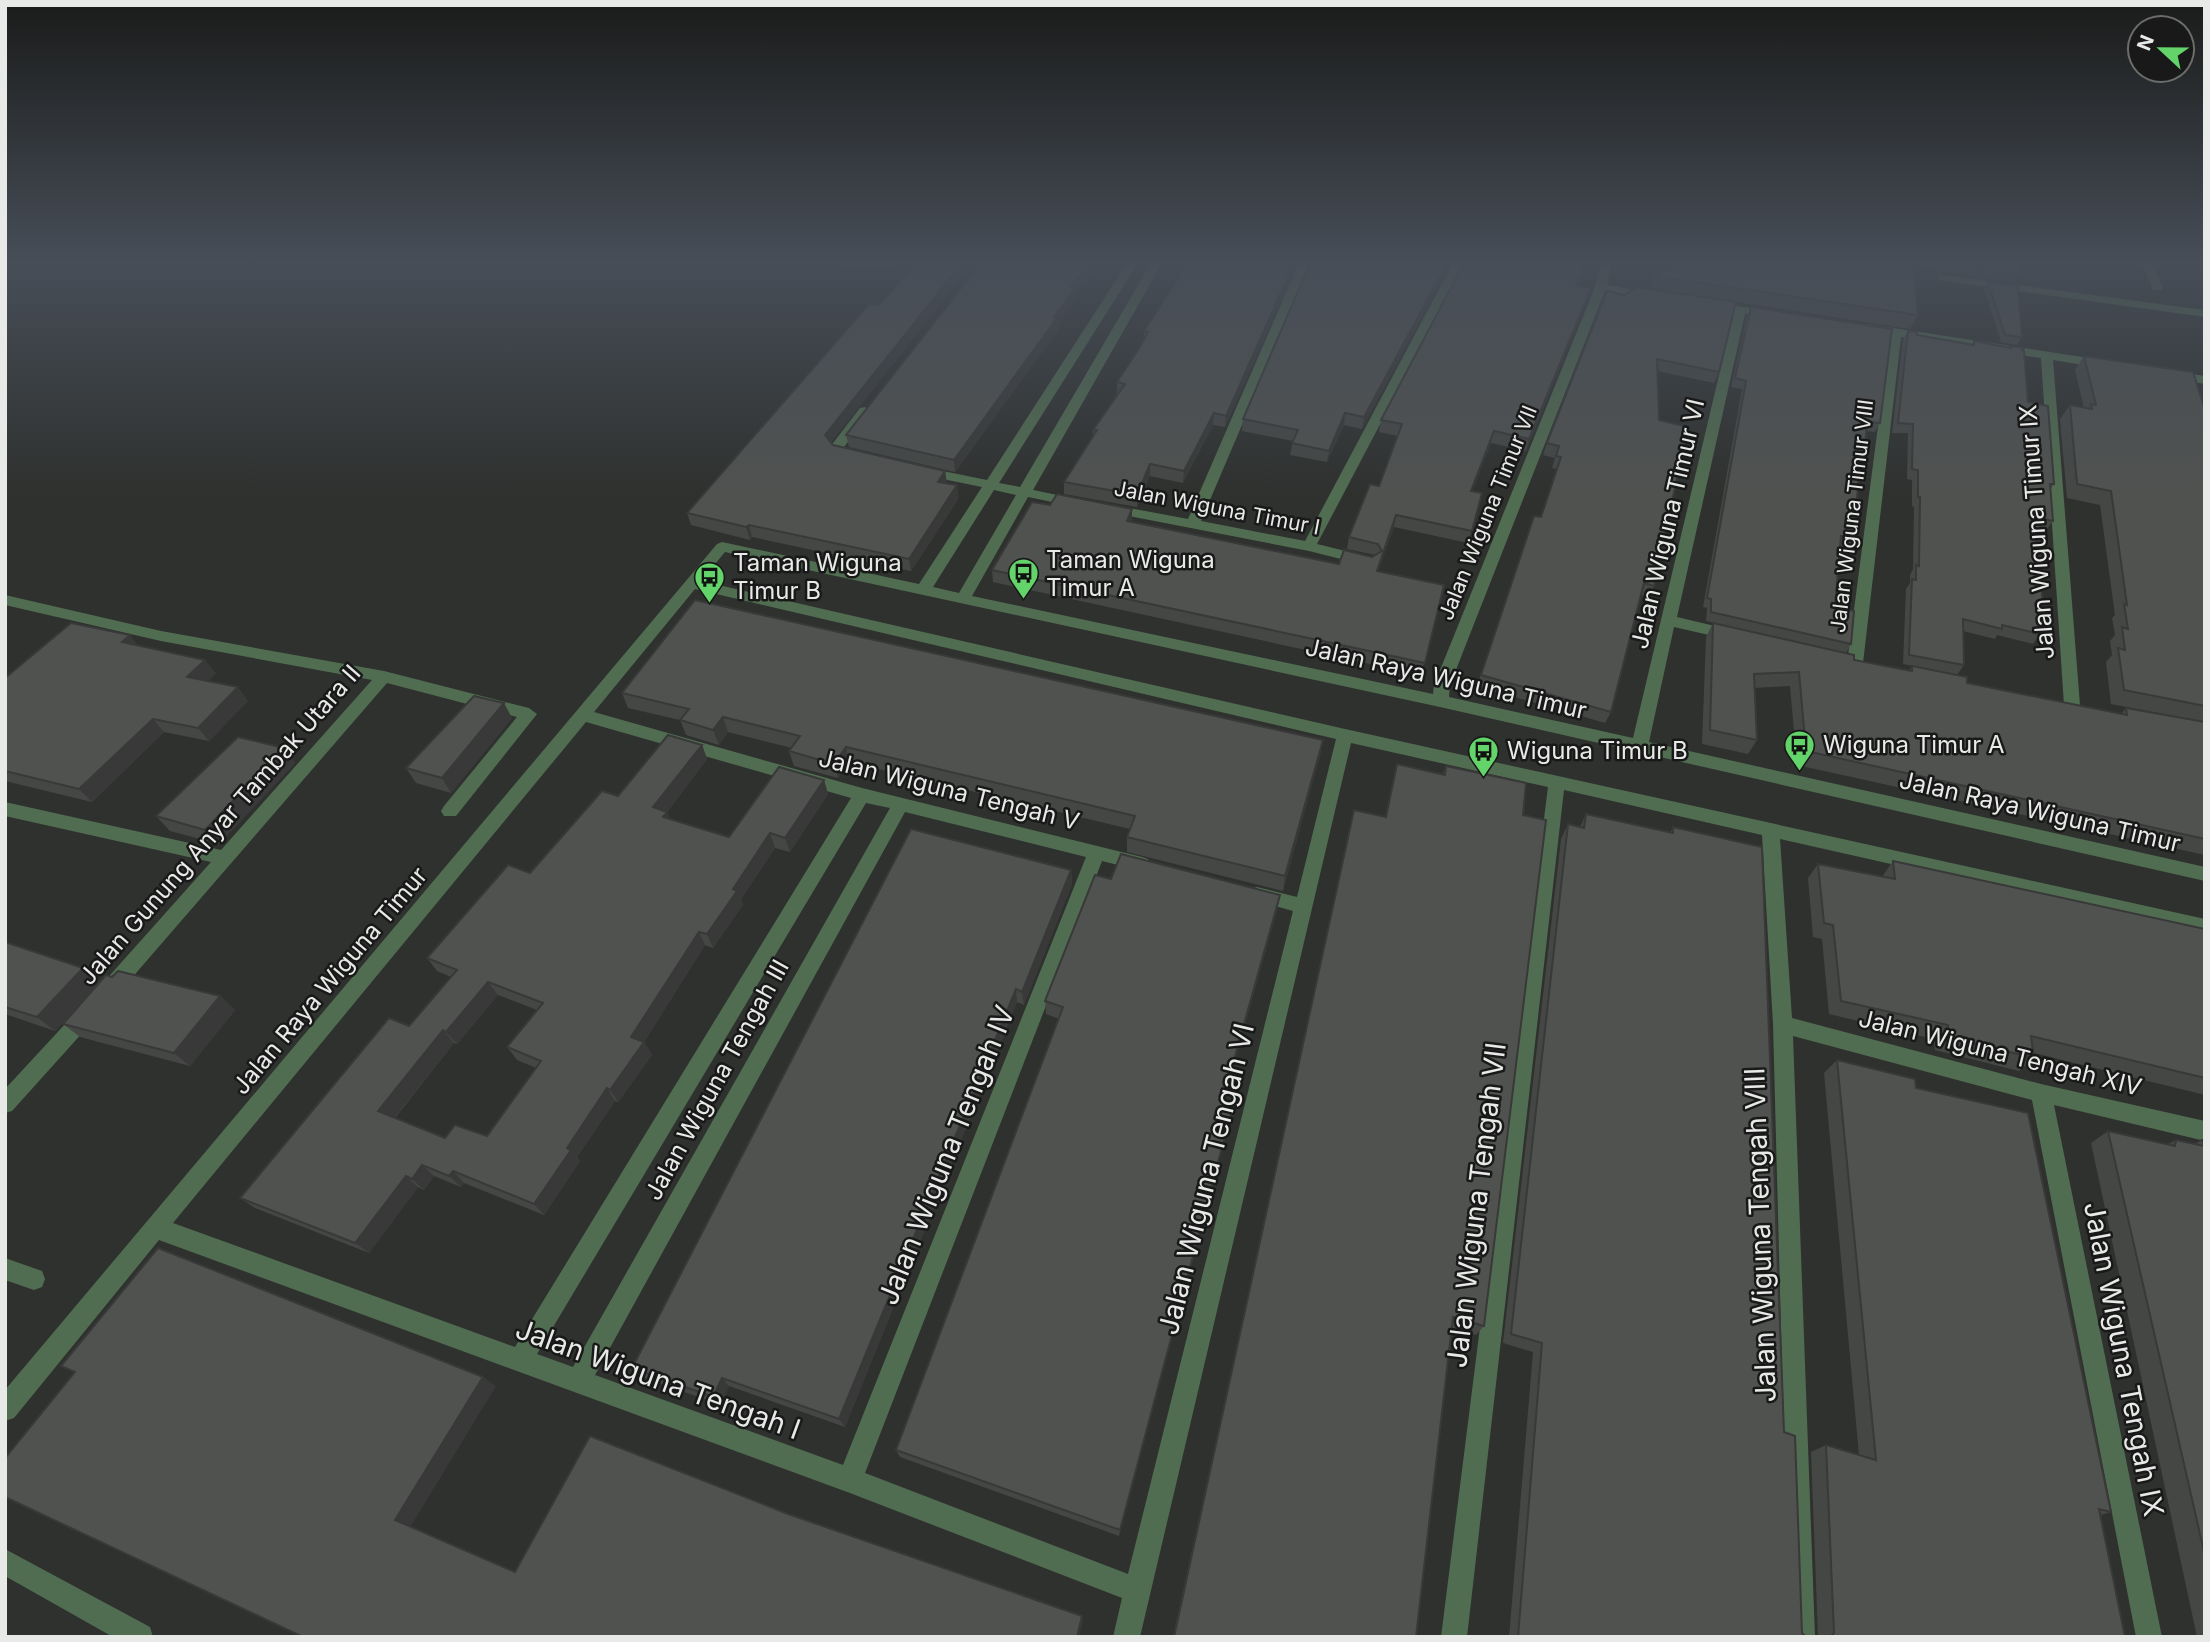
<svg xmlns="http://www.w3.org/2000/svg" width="2210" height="1642" font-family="Inter,sans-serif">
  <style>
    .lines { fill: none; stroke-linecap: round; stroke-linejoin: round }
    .street { fill: #516d51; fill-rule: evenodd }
    .wall { fill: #454745; fill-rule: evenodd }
    .shaded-wall { fill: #383938 }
    .building { fill: #505250; stroke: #383938; stroke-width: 2; fill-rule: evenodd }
    .labels { text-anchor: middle; stroke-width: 5; stroke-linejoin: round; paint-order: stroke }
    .far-street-label { font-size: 21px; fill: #e8eae8; stroke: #181918 }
    .street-label { font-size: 24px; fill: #e8eae8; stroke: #181918 }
    .poi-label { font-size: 24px; fill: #e8eae8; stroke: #181918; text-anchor: start }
    .near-street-label { font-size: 28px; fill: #e8eae8; stroke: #181918 }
  </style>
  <rect width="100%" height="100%" fill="#2f312f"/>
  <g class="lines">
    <g class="street">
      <path d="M842,263H898L892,266H848Z"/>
      <path d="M1127,263H1138L999,483L1020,487L1151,263H1162L1033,490L1082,500L1084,503L1077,507L1028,497L972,596L1433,694L1434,685L1595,287L1601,263H1612L1607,285L1652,293L1658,296L1652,299L1605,291L1450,685L1449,697L1633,738L1734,312L1705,305L1711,302L1770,311L1776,314L1774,316L1745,314L1677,617L1736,631L1739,635L1731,640L1674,627L1649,742L2205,867V881L1440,707L725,552L701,581L1345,729L2205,919V935L1780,839L1792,1018L2041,1084L2205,1121V1141L2054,1105L2162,1637H2136L2032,1100L1793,1036L1815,1637H1789L1773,1024L1762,835L1564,790L1467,1637H1441L1548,787L1351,743L1140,1637H1113L1122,1598L850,1493L159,1240L14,1418L5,1421V1390L717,544L722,542L919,584L982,487L918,474L916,471L923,467L987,480ZM994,490L1016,495L959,593L933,587ZM695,589L1336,739L1297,897L1257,887L1251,889L1248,894L1251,899L1293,911L1128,1574L865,1473L1102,861L1142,871L1148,869L1151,864L1148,859L1142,857L862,788L594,712ZM586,722L851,798L515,1347L173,1223ZM866,803L890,808L573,1367L537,1354ZM905,812L1086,857L843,1465L595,1375Z"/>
      <path d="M1299,263H1311L1201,521L1305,541L1453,263H1465L1317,544L1370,557L1372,560L1370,563L1365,565L1309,551L1103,511L1101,508L1108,504L1188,519Z"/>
      <path d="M2142,263H2152L2163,288L2161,290H2153Z"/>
      <path d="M1942,275L2205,310V317L1938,280V276Z"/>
      <path d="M1867,324L2102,360L2108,364L2102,368L2053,360L2080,705L2078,709H2066L2064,705L2041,358L1901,337L1863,663L1855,668L1847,663L1890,335L1863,331L1861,328Z"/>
      <path d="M2171,371L2205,376V384L2167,378V372Z"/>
      <path d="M865,407L871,411L844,447L862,456L855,460L836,455L830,447L860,408Z"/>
      <path d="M5,595L161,631L384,671L529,708L537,714L456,816H444L441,811L444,806L517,717L387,683L117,995L110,997L103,995L100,989L103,983L211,862L5,816V802L221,850L372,680L161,641L5,605Z"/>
      <path d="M86,1006L93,1009L96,1015L93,1021L12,1111L5,1113V1089L79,1009Z"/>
      <path d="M5,1258L42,1271L45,1279L42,1287L34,1290L5,1280Z"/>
      <path d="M5,1549L150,1627L153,1637H113L5,1576Z"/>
    </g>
  </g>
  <g class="wall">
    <path d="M916,263H973L831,442L833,445L945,471L947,483L959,498L911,571L752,537L750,540L691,525L687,513L879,305Z"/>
    <path d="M981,263H1098L1075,294V300L1058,325V330L955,472L849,447L846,435Z"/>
    <path d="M1188,263H1298L1225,427L1213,425L1183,483L1150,476L1137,507L1064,494V482L1093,436V430L1118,394H1117V382L1140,347L1144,339V331Z"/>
    <path d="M1310,263H1450L1362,429L1344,425L1327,462L1290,455L1293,441L1242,431L1243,419Z"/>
    <path d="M1679,263H1982L1975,276L1913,267L1918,315L1910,329L1736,302L1719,372L1714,383L1657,371L1654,586L1649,597L1641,595L1611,712L1605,723L1477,686L1534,516L1541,517L1557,469L1552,468L1555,458L1543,455L1547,443L1624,295L1650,289L1655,276Z"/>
    <path d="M1985,263H2019L2021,269L2013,282L1981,277L1986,268Z"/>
    <path d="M1988,282L2022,337L2017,345L2001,342L1984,289Z"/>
    <path d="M1577,286L1591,288L1526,451L1491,443L1472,491L1482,493L1468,543L1394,527L1378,571L1444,585L1421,675L993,582L992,570L1132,520L1131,522L1339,564L1372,557L1375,555L1347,549L1349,537L1379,486L1398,436L1379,432L1381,420Z"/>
    <path d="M1751,307L1880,423L1875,432L1866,431L1864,459L1860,468L1854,539L1849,548L1840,546L1835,606L1851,644L1846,653L1854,660L1909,671L1912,666L1967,683L2121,714L2126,708L2205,722V855L1797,765L1790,686L1754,688L1757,740L1748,754L1702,744L1706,637L1713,623L1819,647L1706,621L1707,608L1703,607L1742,389L1731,387L1747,316Z"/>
    <path d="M1908,331L1917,335L1972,344L1974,341L2009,348L2010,346L2022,351L2028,402L2054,484L2050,490L2053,521L2046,530L2041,529V539L2037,545L2043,603L2038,608L2040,634L2033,644L1997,635L1995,639L1963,631L1964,665L1957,675L1903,664L1906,589L1910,583V575L1913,569L1914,507L1912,506V480L1907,479L1908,433H1892L1903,340Z"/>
    <path d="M2084,356L2205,410V722L2111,704L2106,662L2112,655L2110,641L2115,635L2112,618L2115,615L2100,505L2067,498L2060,419L2070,405L2084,408L2075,370Z"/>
    <path d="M138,646L216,673L208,681L248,701L209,741L164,732L92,802L5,781V678Z"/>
    <path d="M622,693L1323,740L1320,755L1283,891L1127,852V837L1130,829L849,762L838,778L794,766L789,751L792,748L728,732L719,745L686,735L680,720L628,708Z"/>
    <path d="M512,718L451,793L416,783L406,768Z"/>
    <path d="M702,745L707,759L667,812L670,819L729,837L824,780L828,794L790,852L775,848L741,899L743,905L713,948L705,945L644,1042L652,1055L618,1102L615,1101L577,1157L580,1161L544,1215L464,1183L461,1187L434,1176L424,1190L418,1187L369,1253L255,1208L240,1198L409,1026L451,977L437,971L427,958L530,873L618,796ZM498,995L537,1010L507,1047L517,1060L536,1068L487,1136L445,1138L395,1118L454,1043L457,1044Z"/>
    <path d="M284,748L295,763L219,844L170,831L156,816Z"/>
    <path d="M1397,764L1443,774L1446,766L1523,815L1484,1326L1476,1335L1452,1328L1416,1637H1173L1351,824L1385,817Z"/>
    <path d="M1586,814L1670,833L1673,827L1784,1432L1802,1633L1805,1636H1818L1811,1452L1826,1445L1859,1455L1824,1073L1837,1060L1916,1088L2111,1512L2101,1515L2125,1637H1509L1533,1352L1503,1343L1561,839L1568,824L1580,827Z"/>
    <path d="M1893,861L2205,929V1095L2034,1053V1058L2019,1071L1935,1050L1934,1039L1829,1014L1822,939L1813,937L1808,878L1818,864L1882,877Z"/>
    <path d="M1071,870L1072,884L1024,1005L1017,1002L845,1427L729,1386L721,1405L642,1377L632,1368Z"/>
    <path d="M1111,879L1280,895L1277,910L1223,1103L1230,1118L1119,1536L900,1457L896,1450L1059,1019L1046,1014L1045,1001Z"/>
    <path d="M5,942L100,981L55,1031L5,1014Z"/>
    <path d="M112,977L220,996L235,1010L190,1066L80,1037L63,1024Z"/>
    <path d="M2108,1131L2168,1144L2176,1140L2195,1144L2202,1140H2205V1637H2197L2091,1143Z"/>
  </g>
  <g class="shaded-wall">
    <path d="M962,263H973L827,447L825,435Z"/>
    <path d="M1089,263H1098L1075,294V300L1058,325V330L955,472L954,460L1054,317L1071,287Z"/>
    <path d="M1294,263H1298L1225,427L1226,416Z"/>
    <path d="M1447,263H1450L1362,429L1364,417Z"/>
    <path d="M1591,288L1587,300L1526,451L1529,439Z"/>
    <path d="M1214,413L1213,425L1183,483L1184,471Z"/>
    <path d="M1345,413L1344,425L1327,462L1329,451Z"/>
    <path d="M1494,431L1491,443L1468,503L1471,491Z"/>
    <path d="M1150,464V476L1137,507V495Z"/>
    <path d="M945,471L947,484L938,482Z"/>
    <path d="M957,485L959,498L911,571L909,559Z"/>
    <path d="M1132,509V520L1127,533V521Z"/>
    <path d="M1396,515L1394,527L1374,583L1377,571Z"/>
    <path d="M749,525L752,537L750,540L746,527Z"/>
    <path d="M130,635L141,649L122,642Z"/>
    <path d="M205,660L216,673L198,691L187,677Z"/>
    <path d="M238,687L248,701L209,741L198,728Z"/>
    <path d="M504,703L512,718L451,793L442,778Z"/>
    <path d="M723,717L728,732L719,745L713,730Z"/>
    <path d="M153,719L164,732L92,802L79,789Z"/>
    <path d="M1323,740L1320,755L1283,891L1285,876Z"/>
    <path d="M702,745L707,759L659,822L653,807Z"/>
    <path d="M846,747L849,762L838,778L834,764Z"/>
    <path d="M284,748L295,763L219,844L205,830Z"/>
    <path d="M824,780L828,794L790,852L785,838Z"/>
    <path d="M667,812L673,826L663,817Z"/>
    <path d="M770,833L775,848L741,899L743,905L713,948L707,934L733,889Z"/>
    <path d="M1071,870L1072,884L1024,1005L1022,992Z"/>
    <path d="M1280,895L1277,910L1220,1115L1222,1103Z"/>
    <path d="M699,932L705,945L640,1048L644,1042L652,1055L618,1102L610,1090L631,1037Z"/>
    <path d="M83,968L100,981L55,1031L37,1017Z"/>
    <path d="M488,982L498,995L457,1044L446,1032Z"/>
    <path d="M1016,989L1017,1002L845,1427L839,1419Z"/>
    <path d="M220,996L235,1010L190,1066L174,1053Z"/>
    <path d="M443,1030L454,1043L390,1123L378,1111Z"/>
    <path d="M607,1088L615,1101L577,1157L580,1161L544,1215L534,1204L567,1148Z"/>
    <path d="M1233,1106L1230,1118L1119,1536L1120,1530Z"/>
    <path d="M422,1165L434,1176L424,1190L412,1179Z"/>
    <path d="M453,1171L464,1183L461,1187L449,1176Z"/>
    <path d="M406,1176L418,1187L369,1253L355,1243Z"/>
    <path d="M483,1377L496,1386L411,1526L395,1520Z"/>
    <path d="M722,1378L729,1386L721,1405L713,1397Z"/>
    <path d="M1082,1616L1083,1621L1079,1637H1077Z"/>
  </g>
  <g class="building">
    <path d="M916,263H962L825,435L833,445L945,471L938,482L957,485L909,559L749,525L746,527L687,513L869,304L879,305Z"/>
    <path d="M981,263H1089L1071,287L1075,288L1054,317L1057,318L954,460L846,435Z"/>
    <path d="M1188,263H1294L1226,416L1214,413L1184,471L1150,464L1137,495L1064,482L1097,430H1093L1125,384L1117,382L1140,347L1148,332L1144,331Z"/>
    <path d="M1310,263H1447L1364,417L1345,413L1329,451L1292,443L1298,430L1243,419Z"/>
    <path d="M1464,263H1584L1576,286L1591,288L1529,439L1494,431L1471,491L1482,493L1472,531L1396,515L1377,571L1444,585L1425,663L992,570L1032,502L1050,505L1057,494L1132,509L1127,521L1339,564L1344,550L1372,557L1382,551L1378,544L1349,537L1370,484L1379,486L1402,424L1381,420Z"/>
    <path d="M1679,263H1913L1918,315L1655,276Z"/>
    <path d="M1991,263H2019L2021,269L1988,264Z"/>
    <path d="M1988,282L2018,286L2022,337L2005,335Z"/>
    <path d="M1638,287L1736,302L1719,372L1657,359L1659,420L1688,427L1654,586L1644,583L1611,712L1481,675L1534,516L1541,517L1561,457L1556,456L1559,446L1547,443L1607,291L1624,295Z"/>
    <path d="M1751,307L1892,329L1880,423L1867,422L1864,459H1860L1854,539L1841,536L1835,606L1854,611L1851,644L1711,612V599L1707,598L1746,381L1735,378Z"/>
    <path d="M1908,331L1917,332V335L1974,345V341L2011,348L2010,346L2024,348L2022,350L2024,351L2028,402L2048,406L2054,484H2050L2053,521L2040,518L2041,539L2036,538L2043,603L2038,602L2040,634L2002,625V629L1963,619L1964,665L1909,655L1912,579L1916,580V565L1919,566L1920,497H1918V470L1912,469L1913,424L1898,423Z"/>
    <path d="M2084,356L2193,372L2205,410V706L2124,690L2118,648L2125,650L2122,627L2128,629L2124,604L2127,605L2111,491L2077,484L2070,405L2092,409L2091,404L2096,405Z"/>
    <path d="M695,600L1323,740L1285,876L1127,837L1135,816L846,747L834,764L789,751L800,736L723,717L713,730L680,720L689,709L622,693Z"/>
    <path d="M71,623L130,635L122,642L205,660L187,677L238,687L198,728L153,719L79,789L5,771V678Z"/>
    <path d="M1713,623L1854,655V660L1912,671V666L1967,677V683L2127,715L2126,708L2205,722V839L1806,751L1799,672L1754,674L1757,740L1710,730Z"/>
    <path d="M474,696L504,703L442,778L406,768Z"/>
    <path d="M668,735L702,745L653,807L667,812L663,817L729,837L779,767L824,780L785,838L770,833L733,889L737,891L707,934L699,932L631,1037L644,1042L610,1090L607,1088L567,1148L571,1150L534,1204L453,1171L449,1176L422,1165L412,1179L406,1176L355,1243L240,1198L389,1018L409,1026L457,970L427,958L508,865L530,873L602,791L618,796ZM488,982L543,1003L507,1047L541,1061L487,1136L455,1125L445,1138L378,1111L443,1030L446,1032Z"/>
    <path d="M238,737L284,748L205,830L156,816Z"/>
    <path d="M1397,764L1445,775L1446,766L1526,783L1523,815L1546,820L1484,1326L1453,1317L1416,1637H1174L1354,810L1386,817Z"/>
    <path d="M1586,814L1673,833V827L1762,847L1784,1432L1795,1436L1802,1633L1805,1636H1831L1834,1633L1826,1445L1876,1460L1837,1060L1915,1079L1916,1088L2028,1113L2111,1512L2099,1509L2125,1637H1518L1542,1343L1511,1334L1568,824L1584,828Z"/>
    <path d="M911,829L1071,870L1022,992L1016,989L839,1419L722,1378L713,1397L632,1368Z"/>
    <path d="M1121,854L1280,895L1222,1103L1233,1106L1120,1530L896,1450L1063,1007L1045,1001L1095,875L1111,879Z"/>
    <path d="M1893,861L2205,929V1078L2031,1036L2034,1058L1949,1037L1948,1025L1841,1001L1833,925L1824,923L1818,864L1895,879Z"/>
    <path d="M5,942L83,968L37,1017L5,1007Z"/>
    <path d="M118,971L220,996L174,1053L63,1024L106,975L112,977Z"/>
    <path d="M2108,1131L2175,1146L2176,1140L2204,1146L2202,1140H2205V1556Z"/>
    <path d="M158,1248L483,1377L395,1520L515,1572L590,1436L788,1514L1082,1616L1077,1637H303L5,1497V1458L75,1372L61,1366Z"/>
  </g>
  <linearGradient id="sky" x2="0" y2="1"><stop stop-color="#1a1b1a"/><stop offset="0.53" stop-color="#474e58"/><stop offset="1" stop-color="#474e58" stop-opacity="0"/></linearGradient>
  <rect width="2210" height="493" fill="url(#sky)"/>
  <defs>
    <symbol id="bus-pin" viewBox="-11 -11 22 30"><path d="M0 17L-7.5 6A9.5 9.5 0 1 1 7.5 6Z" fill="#62d469" stroke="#181918"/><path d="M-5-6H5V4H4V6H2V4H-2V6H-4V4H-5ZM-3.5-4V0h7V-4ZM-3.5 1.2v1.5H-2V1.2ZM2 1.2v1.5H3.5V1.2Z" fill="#111"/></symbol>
  </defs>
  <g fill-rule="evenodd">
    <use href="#bus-pin" x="1006" y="556" width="35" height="47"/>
    <use href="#bus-pin" x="692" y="560" width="35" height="47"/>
    <use href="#bus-pin" x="1782" y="728" width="35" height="47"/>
    <use href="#bus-pin" x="1466" y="734" width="35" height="47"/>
  </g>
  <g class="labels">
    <g class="far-street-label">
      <text transform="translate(1217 508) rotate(11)" y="7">Jalan Wiguna Timur I</text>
      <text transform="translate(1488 513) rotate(-68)" y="7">Jalan Wiguna Timur VII</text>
      <text transform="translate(1852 516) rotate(-83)" y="7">Jalan Wiguna Timur VIII</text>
    </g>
    <g class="street-label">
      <text transform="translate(1668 524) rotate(-77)" y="8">Jalan Wiguna Timur VI</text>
      <text transform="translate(2037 532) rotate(-94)" y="8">Jalan Wiguna Timur IX</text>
      <text transform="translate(1446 679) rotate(13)" y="8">Jalan Raya Wiguna Timur</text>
      <text transform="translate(949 790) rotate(14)" y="8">Jalan Wiguna Tengah V</text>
      <text transform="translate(2040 812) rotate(13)" y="8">Jalan Raya Wiguna Timur</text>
      <text transform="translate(220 825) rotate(-49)" y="8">Jalan Gunung Anyar Tambak Utara II</text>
      <text transform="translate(330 981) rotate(-50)" y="8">Jalan Raya Wiguna Timur</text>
      <text transform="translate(2000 1053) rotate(14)" y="8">Jalan Wiguna Tengah XIV</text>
      <text transform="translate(717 1080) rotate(-61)" y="8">Jalan Wiguna Tengah III</text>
    </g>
    <g class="poi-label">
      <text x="1046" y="568">Taman Wiguna<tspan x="1046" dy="28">Timur A</tspan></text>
      <text x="733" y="571">Taman Wiguna<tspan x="733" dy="28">Timur B</tspan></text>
      <text x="1823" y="753">Wiguna Timur A</text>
      <text x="1507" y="759">Wiguna Timur B</text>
    </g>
    <g class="near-street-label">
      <text transform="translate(946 1155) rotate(-68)" y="10">Jalan Wiguna Tengah IV</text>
      <text transform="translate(1206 1179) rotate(-76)" y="10">Jalan Wiguna Tengah VI</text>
      <text transform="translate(1476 1205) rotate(-83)" y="10">Jalan Wiguna Tengah VII</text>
      <text transform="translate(1760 1235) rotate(-92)" y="10">Jalan Wiguna Tengah VIII</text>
      <text transform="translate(2124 1359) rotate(79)" y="10">Jalan Wiguna Tengah IX</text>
      <text transform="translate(658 1379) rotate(20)" y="10">Jalan Wiguna Tengah I</text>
    </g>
  </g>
  <rect width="2210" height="1642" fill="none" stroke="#e8eae8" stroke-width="14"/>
  <g transform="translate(2161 49) rotate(292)"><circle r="33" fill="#181918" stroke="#6b6d6b" stroke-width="2"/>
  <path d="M0-5L12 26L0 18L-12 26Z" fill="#62d469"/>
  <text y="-10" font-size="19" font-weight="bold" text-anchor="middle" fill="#e8eae8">N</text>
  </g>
</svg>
